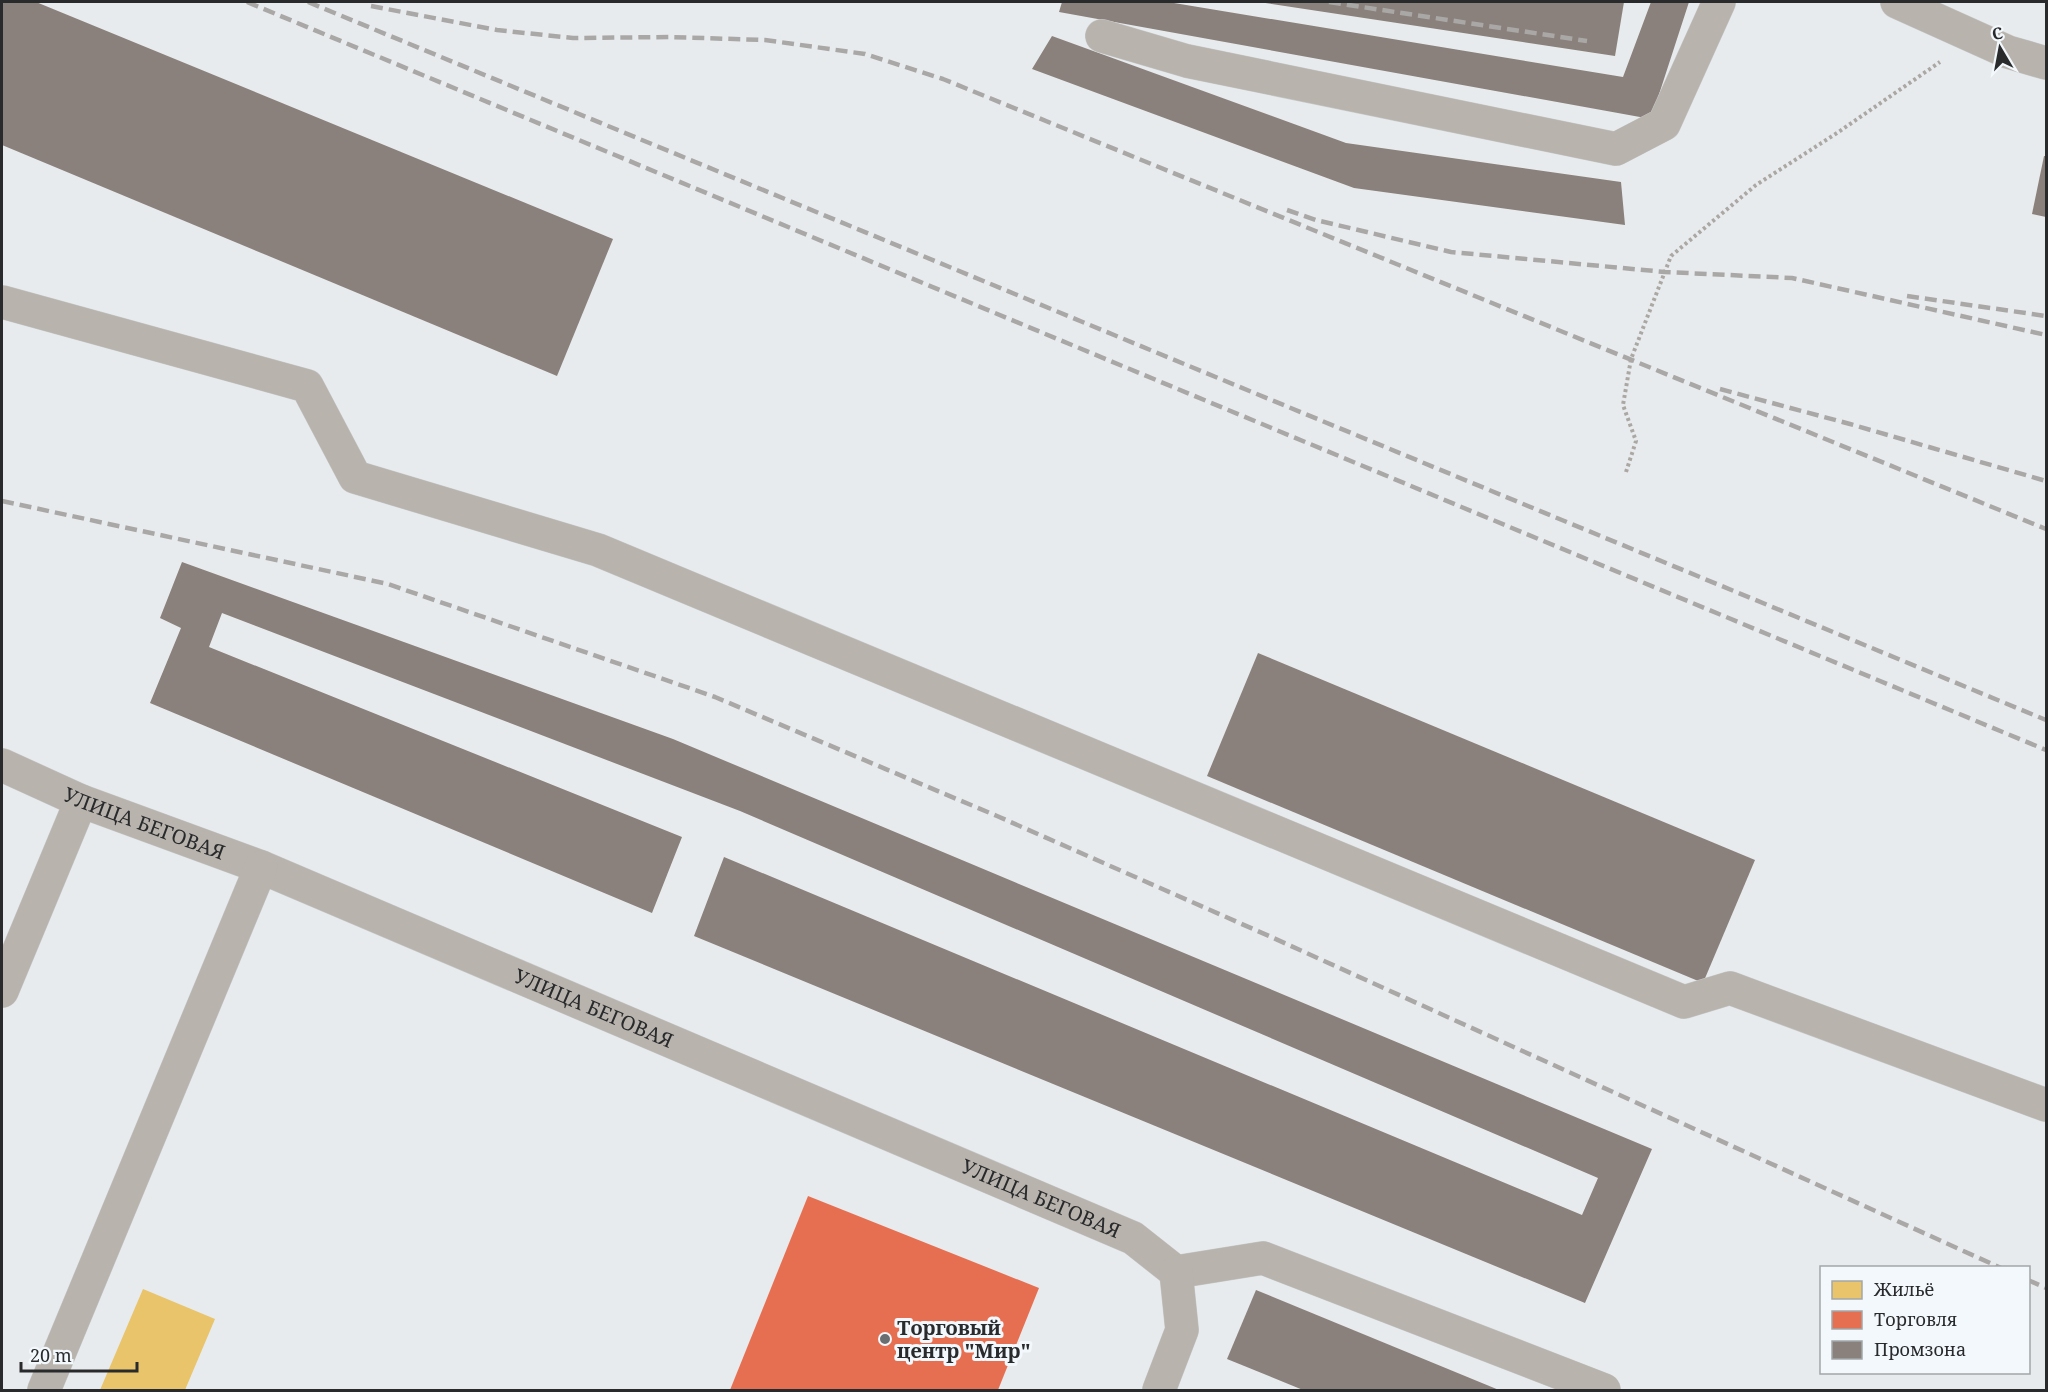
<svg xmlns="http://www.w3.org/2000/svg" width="2048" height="1392" font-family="'Noto Serif',serif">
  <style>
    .homes { fill: #e9c46a }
    .shops { fill: #e76f51 }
    .industry { fill: #8a817c }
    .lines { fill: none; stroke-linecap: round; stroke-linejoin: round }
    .minor-casing { stroke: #c6c8c9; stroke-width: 34 }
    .path { stroke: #aba8a4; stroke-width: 4; stroke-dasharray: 3 3; stroke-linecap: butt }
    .minor { stroke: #b8b3ac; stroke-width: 33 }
    .rail { stroke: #aaa8a6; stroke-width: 4.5; stroke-dasharray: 12 6; stroke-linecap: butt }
    .poi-dot { fill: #6b6e70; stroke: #f3f8fc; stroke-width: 2 }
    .labels { text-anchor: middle; stroke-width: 6; stroke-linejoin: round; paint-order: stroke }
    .street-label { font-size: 20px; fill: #282a2c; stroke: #f3f8fc }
    .poi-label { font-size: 20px; font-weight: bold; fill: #282a2c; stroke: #f3f8fc; text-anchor: start }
  </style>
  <rect width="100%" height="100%" fill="#e8ebed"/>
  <path class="homes" d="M143,1289L215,1319L185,1390H100Z"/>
  <path class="shops" d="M808,1196L1039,1288L998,1390H730Z"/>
  <g class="industry">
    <path d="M2,2H36L613,239L557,376L2,145Z"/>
    <path d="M1062,2H1168L1623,77L1651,2H1689L1651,119L1059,12Z"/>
    <path d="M1259,2H1624L1615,56Z"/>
    <path d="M1052,36L1346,143L1621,182L1625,225L1354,188L1032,69Z"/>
    <path d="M2044,156H2046V217L2032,214Z"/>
    <path d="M182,562L673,739L1652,1149L1585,1303L694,936L724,857L1582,1215L1598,1178L740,811L222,613L209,647L682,837L652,913L150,703L181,628L160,618Z"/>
    <path d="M1258,653L1755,860L1703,983L1207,776Z"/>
    <path d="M1256,1290L1499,1390H1303L1227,1359Z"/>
  </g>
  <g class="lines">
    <defs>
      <g id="minor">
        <path d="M1897,2L2008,52L2046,63"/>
        <path d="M1102,36L1187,61L1616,149L1664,124L1719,2"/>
        <path d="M2,302L307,386L355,477L598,550L1684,1002L1730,988L2046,1105"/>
        <path id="s1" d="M2,765L81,801L261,867L1133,1238L1176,1272"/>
        <path d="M2,991L81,801"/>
        <path d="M1176,1272L1263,1258L1604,1390"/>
        <path d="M44,1390L261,867"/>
        <path d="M1159,1390L1182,1330L1176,1272"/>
      </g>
    </defs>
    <use href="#minor" class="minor-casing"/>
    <path class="path" d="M1626,472L1636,441L1623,405L1631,359L1671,256L1756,185L1837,133L1940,62"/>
    <use href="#minor" class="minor"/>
    <g class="rail">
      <path d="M247,2L2046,750"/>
      <path d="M308,2L2046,720"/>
      <path d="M1329,2L1587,41"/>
      <path d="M371,6L497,30L573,38L669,37L765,40L865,54L943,79L2046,529"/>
      <path d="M1287,210L1316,220L1451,252L1665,272L1792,278L2046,335"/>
      <path d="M1907,296L2046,316"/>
      <path d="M1720,389L1850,424L2046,481"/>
      <path d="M2,501L388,584L715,697L997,816L1269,936L2001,1268"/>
      <path d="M2028,1280L2046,1288"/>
    </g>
  </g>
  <circle class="poi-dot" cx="885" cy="1339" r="6"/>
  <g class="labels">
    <g class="street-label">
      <text dy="7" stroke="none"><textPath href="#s1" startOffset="154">УЛИЦА БЕГОВАЯ</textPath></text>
      <text dy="7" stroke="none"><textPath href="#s1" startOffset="640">УЛИЦА БЕГОВАЯ</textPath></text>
      <text dy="7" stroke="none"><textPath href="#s1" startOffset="1126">УЛИЦА БЕГОВАЯ</textPath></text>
    </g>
    <g class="poi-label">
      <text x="897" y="1335">Торговый<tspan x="897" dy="23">центр "Мир"</tspan></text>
    </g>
  </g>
  <rect width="2048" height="1392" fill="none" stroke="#282a2c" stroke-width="6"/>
  <rect x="1820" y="1266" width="210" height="108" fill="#f3f8fc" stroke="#a2a6a9" stroke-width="1.5"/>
  <rect x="1832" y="1281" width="30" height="18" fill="#e9c46a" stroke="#a2a6a9" stroke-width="1.5"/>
  <text x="1874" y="1296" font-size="18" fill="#282a2c">Жильё</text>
  <rect x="1832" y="1311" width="30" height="18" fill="#e76f51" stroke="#a2a6a9" stroke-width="1.5"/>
  <text x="1874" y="1326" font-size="18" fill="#282a2c">Торговля</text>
  <rect x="1832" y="1341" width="30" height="18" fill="#8a817c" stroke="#a2a6a9" stroke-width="1.5"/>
  <text x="1874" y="1356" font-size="18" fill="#282a2c">Промзона</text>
  <g transform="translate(2000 48) rotate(350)" stroke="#f3f8fc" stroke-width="4.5" paint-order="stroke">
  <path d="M0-4.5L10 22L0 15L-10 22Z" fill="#282a2c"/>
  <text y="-9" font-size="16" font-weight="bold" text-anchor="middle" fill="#282a2c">С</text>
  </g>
  <path d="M21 1362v9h116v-9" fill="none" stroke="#282a2c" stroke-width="3"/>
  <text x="30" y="1362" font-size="18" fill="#282a2c" stroke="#f3f8fc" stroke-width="4.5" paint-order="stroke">20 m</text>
</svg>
